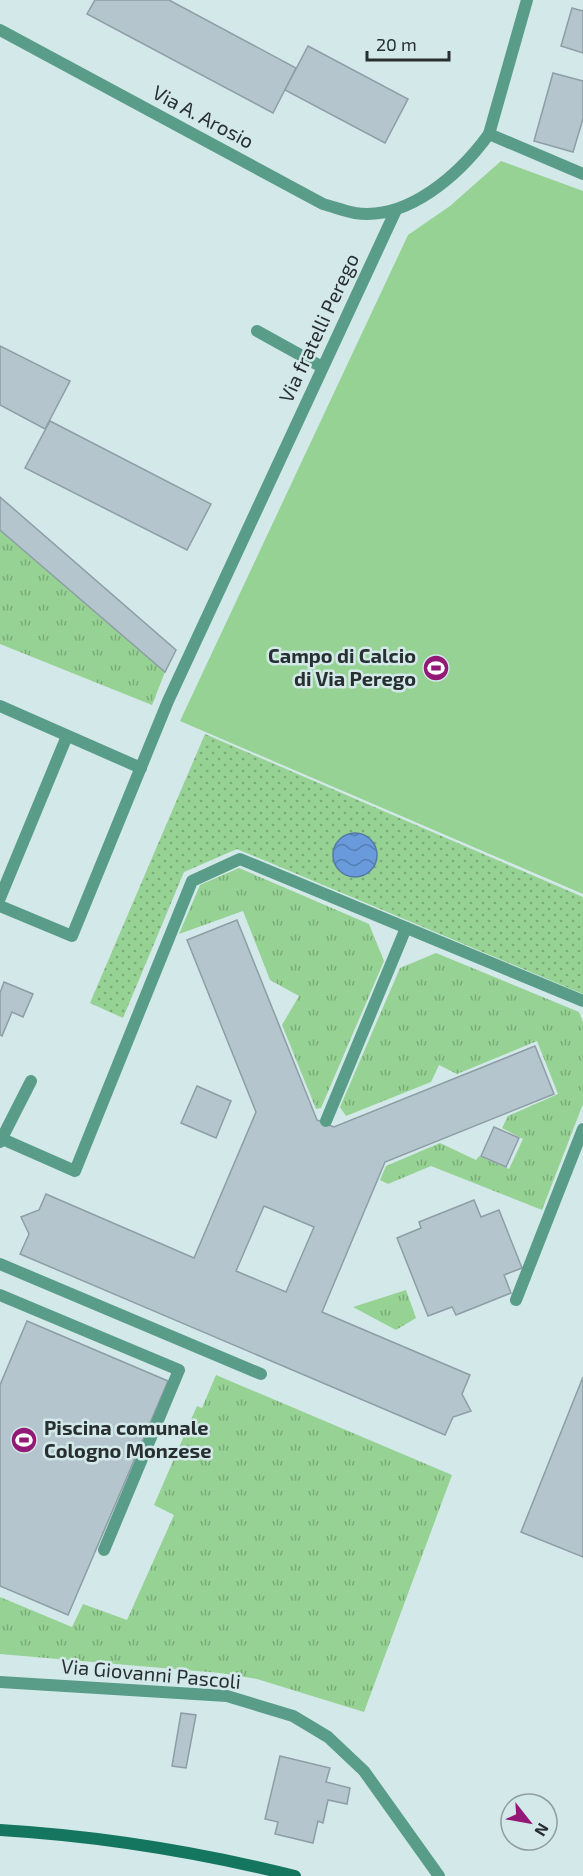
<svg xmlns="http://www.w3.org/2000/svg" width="583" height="1876" font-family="'Exo 2',sans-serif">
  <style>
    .grass { fill: url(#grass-tufts) }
    .park { fill: #96d293 }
    .garden { fill: url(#garden-dots) }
    .water { fill: url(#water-waves); stroke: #567aa8; stroke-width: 1.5 }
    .building { fill: #b5c5cd; stroke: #8d9ea5; stroke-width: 1.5; fill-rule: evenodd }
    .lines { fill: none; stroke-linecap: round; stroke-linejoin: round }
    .lane { stroke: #599d88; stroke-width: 12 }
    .street { stroke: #599d88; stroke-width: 12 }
    .secondary { stroke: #14765f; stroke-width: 12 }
    .labels { text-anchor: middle; stroke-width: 5; stroke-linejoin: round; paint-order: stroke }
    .street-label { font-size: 20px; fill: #282f30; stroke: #d3e8e9 }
    .poi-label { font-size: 20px; font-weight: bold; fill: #282f30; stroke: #d3e8e9; text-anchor: end }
  </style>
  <defs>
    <pattern id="grass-tufts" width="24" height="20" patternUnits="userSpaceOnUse" patternTransform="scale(1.5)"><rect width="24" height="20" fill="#96d293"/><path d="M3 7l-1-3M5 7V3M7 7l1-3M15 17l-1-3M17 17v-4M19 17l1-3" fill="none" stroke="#7aab78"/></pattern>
    <pattern id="garden-dots" width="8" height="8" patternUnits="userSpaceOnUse" patternTransform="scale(1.5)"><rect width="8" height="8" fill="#96d293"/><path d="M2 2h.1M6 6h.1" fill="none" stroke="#7aab78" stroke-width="1.8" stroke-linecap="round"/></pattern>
    <pattern id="water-waves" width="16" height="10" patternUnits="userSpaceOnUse" patternTransform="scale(1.5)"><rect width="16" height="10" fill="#699adc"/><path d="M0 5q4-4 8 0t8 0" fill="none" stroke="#567eb3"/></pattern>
  </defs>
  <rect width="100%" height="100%" fill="#d3e8e9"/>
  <g class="grass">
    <path d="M0,530L165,672L152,705L0,644Z"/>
    <path d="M239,868L369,924L384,961L321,1108L316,1109L282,1025L299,996L270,980L243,911L179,934L200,885Z"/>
    <path d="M436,953L579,1012L583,1022V1104L542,1210L431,1166L388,1184L380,1180L386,1166L440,1143L476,1160L479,1156L509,1169L523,1139L502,1128L508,1116L558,1094L537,1041L457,1074L439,1065L431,1082L346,1116L340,1107L400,968Z"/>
    <path d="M406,1290L416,1318L396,1330L353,1307Z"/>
    <path d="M216,1375L452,1475L364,1712L257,1679L220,1673L0,1654V1597L72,1627L83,1604L127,1620L174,1515L154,1505L197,1406L202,1408Z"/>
  </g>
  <path class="park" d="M501,161L583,191V894L180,721L408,235L450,206Z"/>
  <path class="garden" d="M205,734L583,897V994L237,849L184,872L123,1018L90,1003Z"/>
  <circle class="water" cx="355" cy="855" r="22"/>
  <g class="building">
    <path d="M95,0H169L296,68L273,113L87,14Z"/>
    <path d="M572,8L583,11V53L561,46Z"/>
    <path d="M308,46L408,99L385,143L285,90Z"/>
    <path d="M553,73L583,81V119L573,152L534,141Z"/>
    <path d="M0,346L70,381L45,429L0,405Z"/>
    <path d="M50,421L211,504L187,550L25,468Z"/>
    <path d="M0,497L176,650L165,672L0,530Z"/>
    <path d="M237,920L317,1120L334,1127L535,1046L554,1094L385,1162L322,1312L470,1375L462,1394L471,1411L453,1417L445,1435L20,1254L29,1234L21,1217L39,1210L46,1194L194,1258L256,1112L187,940ZM264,1206L314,1227L286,1292L236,1271Z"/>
    <path d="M4,982L33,994L23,1017L12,1012L2,1036L0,1035V993Z"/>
    <path d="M197,1086L231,1101L216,1138L181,1123Z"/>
    <path d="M494,1127L519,1138L506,1167L481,1156Z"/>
    <path d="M474,1200L481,1217L499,1210L522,1268L504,1275L511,1293L456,1315L452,1307L428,1316L397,1238L421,1228L419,1222Z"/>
    <path d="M27,1321L168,1381L68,1615L0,1586V1385Z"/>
    <path d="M583,1377V1557L521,1532Z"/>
    <path d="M181,1713L196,1715L186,1768L172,1766Z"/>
    <path d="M280,1756L330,1768L326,1782L350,1788L347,1804L328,1800L323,1823L318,1821L313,1843L275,1834L278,1822L265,1819Z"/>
  </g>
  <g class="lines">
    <g class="lane">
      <path d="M489,134L583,174"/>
      <path d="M257,331L322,367"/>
      <path d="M0,706L141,768"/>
      <path d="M0,898L67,736"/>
      <path d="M0,906L72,936L168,701L396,210"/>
      <path d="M326,1121L406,928"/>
      <path d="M0,1138L75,1171L192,881L240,859L583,1001"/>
      <path d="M0,1142L31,1081"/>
      <path d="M0,1264L261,1374"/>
      <path d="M0,1295L179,1370L104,1550"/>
      <path d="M516,1300L583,1129"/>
    </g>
    <g class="street">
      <path d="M0,30L323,204C334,207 344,211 355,213C408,221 460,174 489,134L527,0"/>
      <path d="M0,1682L227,1696L293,1716L328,1737L364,1771L439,1876"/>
    </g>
    <path class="secondary" d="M0,1830C100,1836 198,1852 295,1876"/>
  </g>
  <defs>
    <symbol id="stadium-disc" viewBox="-11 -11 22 22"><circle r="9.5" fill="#931976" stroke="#d3e8e9"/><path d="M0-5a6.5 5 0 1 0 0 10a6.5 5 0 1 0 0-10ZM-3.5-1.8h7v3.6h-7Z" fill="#fff"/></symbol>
  </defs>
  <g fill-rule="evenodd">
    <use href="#stadium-disc" x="421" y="653" width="30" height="30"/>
    <use href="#stadium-disc" x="9" y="1425" width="30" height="30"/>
  </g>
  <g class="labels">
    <g class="street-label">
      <text transform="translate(203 117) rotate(28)" y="7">Via A. Arosio</text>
      <text transform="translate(319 328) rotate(-65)" y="7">Via fratelli Perego</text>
      <text transform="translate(151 1674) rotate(5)" y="7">Via Giovanni Pascoli</text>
    </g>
    <g class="poi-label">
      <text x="416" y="663">Campo di Calcio<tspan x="416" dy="23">di Via Perego</tspan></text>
      <text x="44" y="1435" text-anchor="start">Piscina comunale<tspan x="44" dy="23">Cologno Monzese</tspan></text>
    </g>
  </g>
  <g transform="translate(529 1822) rotate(121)"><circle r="28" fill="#d3e8e9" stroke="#8f9e9f" stroke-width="1.5"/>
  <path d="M0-4.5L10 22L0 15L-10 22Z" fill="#931976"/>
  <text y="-9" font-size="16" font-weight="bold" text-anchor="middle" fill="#282f30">N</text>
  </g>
  <path d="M367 51v9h82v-9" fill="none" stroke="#282f30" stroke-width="3"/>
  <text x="376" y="51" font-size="18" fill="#282f30" stroke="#d3e8e9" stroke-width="4.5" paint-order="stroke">20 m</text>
</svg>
